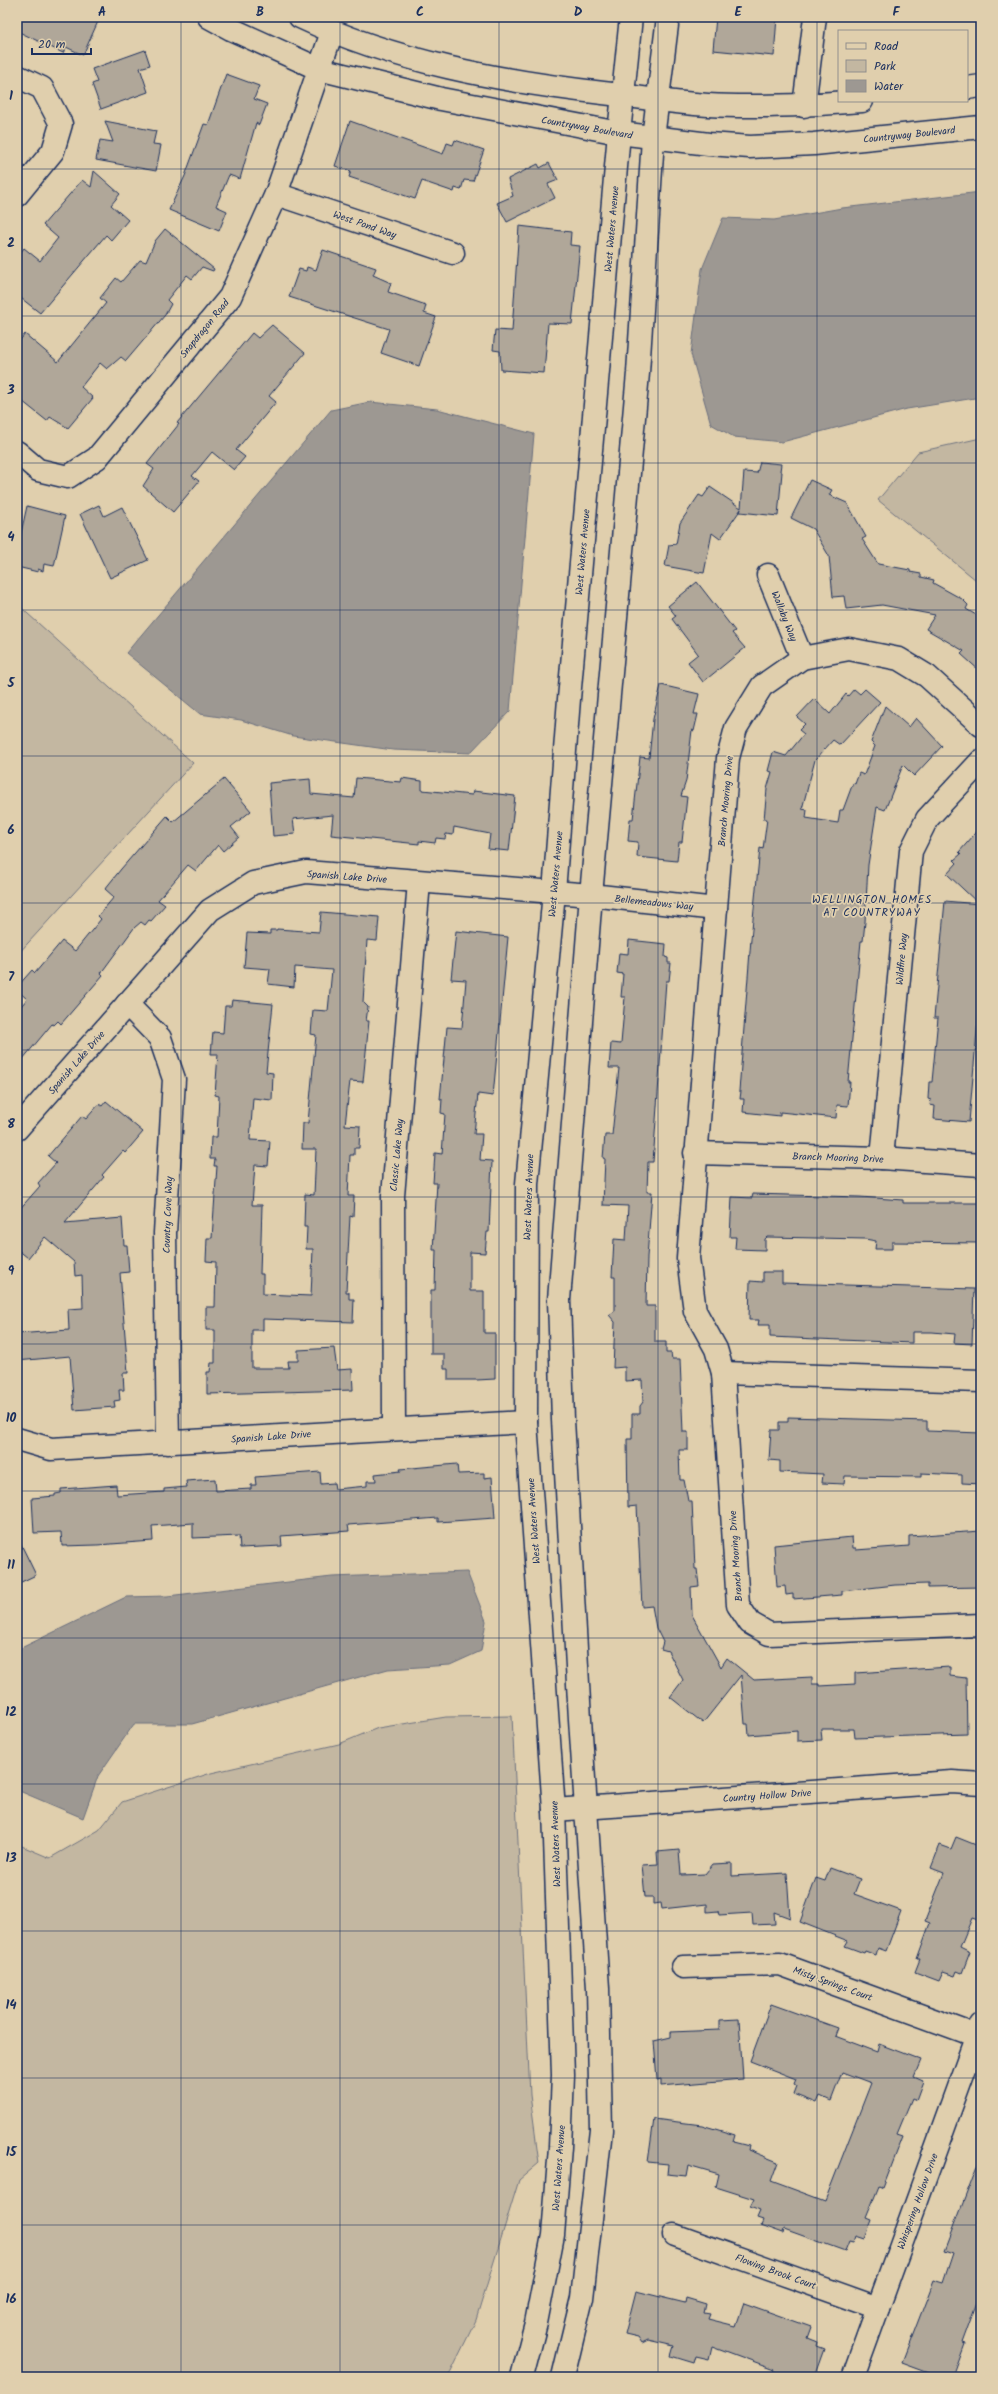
<svg xmlns="http://www.w3.org/2000/svg" width="998" height="2394" font-family="Kalam,sans-serif">
  <style>
    .green { fill: #c3b7a1; stroke: #6f7380 }
    .water { fill: #9d9892; stroke: #696e7d }
    .building { fill: #b0a799; stroke: #1b2f5e }
    .lines { fill: none; stroke-linecap: round; stroke-linejoin: round }
    .minor-casing { stroke: #1b2f5e; stroke-width: 25 }
    .minor { stroke: #e0cfad; stroke-width: 22 }
    .grid { fill: none; stroke: #1b2f5e; stroke-width: 1; stroke-opacity: 0.55 }
    .labels { text-anchor: middle; stroke-width: 3.5; stroke-linejoin: round; paint-order: stroke }
    .street-label { font-size: 10px; fill: #1b2f5e; stroke: #e0cfad }
    .neighbourhood-label { font-size: 11px; letter-spacing: 1px; fill: #1b2f5e; stroke: #e0cfad }
    .neatline { fill: none; stroke: #1b2f5e; stroke-width: 1.5 }
    .grid-label { font-size: 13px; text-anchor: middle; font-weight: bold; fill: #1b2f5e }
  </style>
  <rect width="100%" height="100%" fill="#e0cfad"/>
  <filter id="ink" filterUnits="userSpaceOnUse"><feTurbulence type="fractalNoise" baseFrequency=".025" numOctaves="2"/><feDisplacementMap in="SourceGraphic" scale="8" xChannelSelector="R" yChannelSelector="G"/><feConvolveMatrix kernelMatrix="1 2 1 2 8 2 1 2 1" color-interpolation-filters="sRGB"/></filter>
  <g filter="url(#ink)">
    <g class="green">
      <path d="M981,438V584L878,500L918,452Z"/>
      <path d="M17,604L193,763L17,955Z"/>
      <path d="M512,1716L530,2095L539,2163L519,2180L476,2320L448,2377H17V1844L50,1858L99,1830L122,1802L211,1773L339,1744L378,1728L446,1717Z"/>
    </g>
    <g class="water">
      <path d="M981,192V397L907,409L782,442L734,437L711,424L691,354L702,269L723,218L774,220L842,208Z"/>
      <path d="M370,402L437,409L534,434L510,711L470,753L393,750L293,736L241,720L200,714L126,653L331,410Z"/>
      <path d="M467,1572L486,1621L481,1651L450,1665L388,1669L192,1724H134L98,1776L83,1818L17,1790V1650L126,1597L167,1596L332,1577Z"/>
    </g>
    <g class="building">
      <path d="M17,17H100L83,55L66,47L63,53L17,31Z"/>
      <path d="M716,17H777L774,56L713,50Z"/>
      <path d="M145,50L150,65L140,68L148,92L101,109L92,84L97,82L92,69Z"/>
      <path d="M226,74L259,86L254,99L267,104L259,125L256,123L240,179L229,175L216,206L227,211L219,231L169,210L185,176L204,124L208,125Z"/>
      <path d="M105,121L156,131L153,144L161,145L156,171L96,160L100,140L113,142Z"/>
      <path d="M350,121L443,154L447,143L453,145L455,140L484,150L473,181L464,180L461,190L455,188L454,192L422,181L415,199L349,177L351,171L335,166Z"/>
      <path d="M549,163L558,180L548,184L555,198L507,222L497,203L513,196L508,179L538,164L540,168Z"/>
      <path d="M94,171L120,194L111,205L128,220L111,240L106,235L40,313L17,295V257L24,248L40,261L58,238L43,225L82,180L91,187Z"/>
      <path d="M519,226L571,232L570,245L580,246L572,324L548,323L544,373L501,370L500,351L493,350L495,330L512,331Z"/>
      <path d="M165,229L214,269L213,271L202,267L192,279L187,275L167,300L171,304L165,315L126,361L121,357L107,369L100,363L81,387L93,398L68,428L50,417L47,421L17,397V344L25,334L58,362L106,303L100,298L116,278L121,282L140,260L146,262L155,241Z"/>
      <path d="M323,250L376,268L373,275L391,283L388,292L426,305L424,313L436,317L419,366L381,353L389,329L289,297L299,269L306,271L307,267L316,270Z"/>
      <path d="M272,325L305,353L269,396L276,402L236,450L245,457L234,470L212,452L192,476L199,481L173,512L143,486L154,469L147,464L179,424L177,423L252,333L258,338Z"/>
      <path d="M760,462L781,464L780,471L782,472L778,516L740,512L741,509L720,539L712,533L704,573L665,566L669,545L676,544L680,523L699,495L703,497L710,487L741,508L744,472L757,473Z"/>
      <path d="M810,480L832,490L829,495L847,503L866,537L862,539L878,564L910,570V572L921,574V577L934,580L933,583L962,599L968,605L966,609L981,618V672L961,654L964,651L926,629L935,615L882,605L846,609L844,596L833,597L829,556L813,529L791,518Z"/>
      <path d="M99,505L104,516L122,507L148,560L110,578L80,514Z"/>
      <path d="M27,506L65,516L54,566L44,564L43,571L38,569V572L17,567V551Z"/>
      <path d="M697,582L735,631L732,633L745,648L703,682L688,662L698,654L672,619L676,616L668,606Z"/>
      <path d="M661,685L699,694L694,714H698L694,731L692,730L686,781L681,796L687,797L682,842H679L677,861L637,857L638,842L628,841L630,819H633L640,757L649,758L653,719Z"/>
      <path d="M854,689L860,694L865,689L880,702L840,745L833,740L815,760L802,809L807,810L806,818L838,823L840,810H843L853,783L855,784L859,773L864,775L875,746L871,742L885,706L909,727L916,718L942,746L914,776L903,765L885,810L877,807L868,865L865,922L863,941H861L848,1082H850L848,1106L837,1105L836,1118L780,1112V1116L743,1112L744,1099H740L741,1091H739L751,939L760,848L763,849L767,819H764L767,789L772,772L768,771L773,752L786,756L804,734L799,730L805,724L797,717L814,699L830,714L846,694L848,696Z"/>
      <path d="M356,778L401,782L402,778L422,781V790L472,795L473,791L515,796L509,851L488,849L490,834L454,827L453,835L446,834L445,839L436,838L435,843L419,841V844L331,835L333,815L293,819L295,834L273,836L269,783L310,779L311,794L354,798Z"/>
      <path d="M224,779L251,811L231,827L239,837L223,851L218,845L196,871L188,865L158,900L165,905L151,921L149,920L145,925L141,922L134,928L101,973L103,975L61,1024L58,1021L54,1025L52,1024L17,1066V1011L27,999L17,990V987L32,970L35,973L62,941L75,951L101,919L98,916L114,897L105,889L121,869L167,816L173,822Z"/>
      <path d="M981,827V985L969,1122L934,1119L935,1106L930,1105L931,1100L928,1099L929,1082H932L938,1018H934L945,901L979,904L947,874L957,863L954,860L961,854L959,852Z"/>
      <path d="M321,912L379,917L377,941L367,940L363,1002L368,1007L366,1021H369L363,1082L350,1081L345,1125L360,1126L359,1148H354V1155H350L348,1196H354L353,1217L350,1216L346,1292H349V1299H354L353,1322L263,1319V1330H252V1368H289L288,1361H298V1350L334,1348L337,1370L352,1369L353,1390L207,1394V1372H210L211,1363H215V1330H206V1307H215L216,1262L206,1261L207,1238H212L217,1166H214L215,1159H210L211,1137H217L219,1096L215,1095L218,1054H211L213,1032L223,1033L225,1006H231L232,1000L273,1004L266,1072L273,1073L272,1100L253,1098L250,1140L270,1141L268,1166L255,1165L252,1205H262L260,1274H263V1294L311,1296L313,1249H306L307,1227H304L305,1194L314,1195L316,1149H302L303,1123H308L316,1035L311,1034L313,1010L328,1011L332,970L295,967L294,987L268,984L270,969L244,967L247,933L270,934V930H277V929L319,932Z"/>
      <path d="M456,931L508,937L493,1096L478,1094L474,1134H482L480,1160L492,1161L489,1232H487L485,1253L470,1252V1291H484V1333H495V1379L477,1380H448V1369H444V1354H431V1290H435L436,1250H433L437,1183H433L435,1153L442,1154L445,1114L441,1113L442,1099H440L444,1059L447,1027L462,1028L466,980L451,979Z"/>
      <path d="M629,940L666,944L665,957L668,958V963H671L669,981H666L653,1162H648L647,1192H652L647,1257L646,1306H655V1342H666V1353H671L672,1359H680L683,1432H688V1450H679L680,1480H684L688,1501H692L695,1569H697L699,1586L691,1587L692,1615L721,1667L727,1658L754,1680L812,1677V1684H819V1686L855,1684V1673L950,1667V1676L966,1678L967,1734L855,1738L854,1729H821L822,1740L797,1741V1731L749,1735L748,1724H745L741,1675L703,1723L670,1697L683,1680L668,1651L661,1649L663,1642L656,1628L652,1606L642,1607L637,1506L628,1507L627,1439H632V1414H640V1406L643,1402L642,1380L625,1381V1367L613,1368L615,1322L609,1315L615,1311V1277H612L614,1239L626,1240L628,1206L603,1205L605,1159L603,1158L605,1135H612L619,1068H609L611,1043L621,1044L625,997H621L623,974L617,973L619,953L628,954Z"/>
      <path d="M106,1101L143,1132L125,1153L123,1151L102,1175L104,1177L65,1223L122,1218L124,1245H127L129,1272L120,1273L128,1373H123L124,1390H119L120,1400L114,1401L115,1407L74,1410L70,1356L17,1361V1334L69,1330L68,1309L83,1308L82,1275L75,1276L74,1262L45,1237L28,1258L17,1249V1212L40,1186L38,1183L56,1163L48,1156L82,1116L86,1119L99,1104L102,1106Z"/>
      <path d="M753,1194L860,1197L903,1200V1203H981V1243L892,1242V1249H875L876,1241L865,1239L767,1237L765,1239V1250L735,1249L736,1237H730L732,1197L752,1198Z"/>
      <path d="M763,1272H782V1283L974,1289L972,1344L954,1343L955,1334L932,1332H912V1343L770,1337V1325H758L759,1320H749L750,1281L763,1282Z"/>
      <path d="M788,1417L927,1421V1431L981,1433V1484L962,1483V1475L921,1473V1477L845,1476L844,1484L822,1483L823,1474L780,1472V1461L769,1460L771,1430H779V1422H788Z"/>
      <path d="M457,1464L458,1474L484,1473V1478L492,1477L495,1518L438,1522V1518L348,1525L349,1531L281,1536L282,1546L240,1548L239,1536L193,1538V1523L152,1526L153,1541L97,1545L62,1546L61,1532L34,1533L32,1498L55,1496V1494L61,1493V1489L116,1485L117,1495L164,1492V1489L187,1487L186,1481L215,1479L216,1491L251,1489V1485H256L255,1477L320,1472L321,1484L334,1483L335,1489L367,1486V1481H376L375,1474L401,1471L400,1469Z"/>
      <path d="M981,1531V1587L928,1588V1584L895,1585L842,1591V1595L793,1599V1594L786,1595L785,1586L777,1587L774,1545L852,1537L853,1548H856V1550L909,1546V1536Z"/>
      <path d="M17,1536L36,1575L17,1584Z"/>
      <path d="M956,1837L981,1847V1921L972,1918L960,1947L970,1952L962,1973L957,1971L955,1976L943,1972L939,1981L915,1972L920,1959H917L930,1923L925,1921L944,1873L931,1868L940,1845L951,1849Z"/>
      <path d="M679,1850L681,1875L705,1874L713,1864L732,1863V1876L787,1873L790,1918L774,1912L775,1924L753,1925L752,1913L719,1915L718,1911L707,1912V1904L662,1909L661,1903L653,1904V1897H645L642,1865L658,1864L657,1852Z"/>
      <path d="M830,1868L860,1879L854,1894L901,1911L886,1951L878,1948L876,1955L865,1951L864,1953L845,1946L848,1941L800,1922L816,1878L825,1881Z"/>
      <path d="M771,2004L838,2028L835,2036L877,2052L879,2044L921,2060L914,2077L923,2081L916,2100L912,2098L897,2134L903,2136L883,2188L879,2186L866,2218L871,2220L864,2239L855,2236L853,2242L849,2241L845,2251L784,2229L783,2233L761,2225L763,2220L757,2218L760,2211L750,2207L754,2199L716,2187L719,2174L688,2165L686,2176L667,2174L668,2164L648,2162L654,2119L702,2125L735,2135L733,2142L749,2146L748,2150L778,2162L771,2181L825,2201L871,2083L842,2072L831,2101L820,2096L817,2103L794,2094L797,2086L794,2084L796,2079L750,2061Z"/>
      <path d="M739,2019L743,2079L661,2086V2079L657,2080L654,2041L671,2037V2032L719,2030V2020Z"/>
      <path d="M979,2161H981V2291L962,2343L965,2344L953,2377H940L902,2363L934,2280L944,2283L954,2253L945,2250Z"/>
      <path d="M636,2291L685,2303L686,2298L706,2304L704,2313L710,2314L708,2319L736,2326L744,2303L811,2327L807,2338L817,2342L816,2346L824,2349L814,2377H788L773,2371L774,2369L712,2346L709,2359L696,2356L694,2363L671,2356L674,2346L648,2340L642,2343L638,2337L625,2334Z"/>
    </g>
    <g class="lines">
      <defs>
        <g id="minor">
          <path d="M209,17L231,29L319,69L441,99L619,133L709,144L750,147L814,144L981,127"/>
          <path d="M300,17C395,62 500,81 603,93C638,97 673,103 708,105C760,108 811,105 862,101"/>
          <path d="M17,76L42,88L61,124L53,151L17,195"/>
          <path d="M967,88L981,86"/>
          <path d="M804,106L815,17"/>
          <path d="M276,194L453,253"/>
          <path d="M17,452L38,470L68,477L97,458L230,297L276,194L332,32"/>
          <path d="M768,575L802,658"/>
          <path d="M981,725L927,676L899,659L849,649L802,658L762,686L736,728L728,758L688,1258L695,1311L716,1349L723,1373L738,1605L750,1623L769,1634L981,1625"/>
          <path d="M127,1004L160,1038L174,1079L165,1233L168,1443"/>
          <path d="M17,1129L210,910L253,883L306,872L591,895L716,909"/>
          <path d="M695,1153L882,1158L981,1165"/>
          <path d="M882,1158L911,851L927,819L981,761"/>
          <path d="M723,1373L981,1381"/>
          <path d="M394,1428L393,1196L419,882"/>
          <path d="M17,1439L51,1449L526,1422"/>
          <path d="M554,1810L952,1782L981,1784"/>
          <path d="M683,1967L780,1964L977,2036"/>
          <path d="M674,2235L878,2308"/>
          <path d="M522,2377L536,2323L553,2235L560,2147L563,2075L554,1810L526,1422L527,1184L554,892L569,699L619,133L631,17"/>
          <path d="M563,2377L582,2298L601,2130L598,1988L580,1719L563,1420L559,1300L591,895L638,373L653,138L668,17"/>
          <path d="M853,2377L981,2024"/>
        </g>
      </defs>
      <use href="#minor" class="minor-casing"/>
      <use href="#minor" class="minor"/>
    </g>
  </g>
  <path class="grid" d="M181,17V2377M340,17V2377M499,17V2377M658,17V2377M817,17V2377M17,169H981M17,316H981M17,463H981M17,610H981M17,756H981M17,903H981M17,1050H981M17,1197H981M17,1344H981M17,1491H981M17,1638H981M17,1784H981M17,1931H981M17,2078H981M17,2225H981"/>
  <g class="labels">
    <g class="street-label">
      <text transform="translate(587 127) rotate(10)" y="4">Countryway Boulevard</text>
      <text transform="translate(909 134) rotate(-6)" y="4">Countryway Boulevard</text>
      <text transform="translate(365 224) rotate(19)" y="4">West Pond Way</text>
      <text transform="translate(611 229) rotate(-85)" y="4">West Waters Avenue</text>
      <text transform="translate(204 328) rotate(-51)" y="4">Snapdragon Road</text>
      <text transform="translate(582 552) rotate(-85)" y="4">West Waters Avenue</text>
      <text transform="translate(785 616) rotate(68)" y="4">Wallaby Way</text>
      <text transform="translate(725 801) rotate(-85)" y="4">Branch Mooring Drive</text>
      <text transform="translate(555 874) rotate(-85)" y="4">West Waters Avenue</text>
      <text transform="translate(347 876) rotate(4)" y="4">Spanish Lake Drive</text>
      <text transform="translate(654 902) rotate(6)" y="4">Bellemeadows Way</text>
      <text transform="translate(901 959) rotate(-85)" y="4">Wildfire Way</text>
      <text transform="translate(76 1062) rotate(-49)" y="4">Spanish Lake Drive</text>
      <text transform="translate(396 1155) rotate(-85)" y="4">Classic Lake Way</text>
      <text transform="translate(838 1157) rotate(2)" y="4">Branch Mooring Drive</text>
      <text transform="translate(528 1197) rotate(-88)" y="4">West Waters Avenue</text>
      <text transform="translate(167 1215) rotate(-88)" y="4">Country Cove Way</text>
      <text transform="translate(271 1436) rotate(-4)" y="4">Spanish Lake Drive</text>
      <text transform="translate(533 1521) rotate(-94)" y="4">West Waters Avenue</text>
      <text transform="translate(735 1556) rotate(-94)" y="4">Branch Mooring Drive</text>
      <text transform="translate(767 1795) rotate(-4)" y="4">Country Hollow Drive</text>
      <text transform="translate(555 1844) rotate(-92)" y="4">West Waters Avenue</text>
      <text transform="translate(833 1983) rotate(20)" y="4">Misty Springs Court</text>
      <text transform="translate(558 2168) rotate(-86)" y="4">West Waters Avenue</text>
      <text transform="translate(917 2201) rotate(-70)" y="4">Whispering Hollow Drive</text>
      <text transform="translate(776 2271) rotate(20)" y="4">Flowing Brook Court</text>
    </g>
    <g class="neighbourhood-label">
      <text x="872" y="903">WELLINGTON HOMES<tspan x="872" dy="13">AT COUNTRYWAY</tspan></text>
    </g>
  </g>
  <rect width="998" height="2394" fill="none" stroke="#e0cfad" stroke-width="44"/>
  <rect x="838" y="30" width="130" height="72" fill="#e0cfad" stroke="#918f8d"/>
  <rect x="846" y="43" width="20" height="6" fill="#e0cfad" stroke="#918f8d"/>
  <text x="874" y="50" font-size="12" fill="#1b2f5e">Road</text>
  <rect x="846" y="60" width="20" height="12" fill="#c3b7a1" stroke="#918f8d"/>
  <text x="874" y="70" font-size="12" fill="#1b2f5e">Park</text>
  <rect x="846" y="80" width="20" height="12" fill="#9d9892" stroke="#918f8d"/>
  <text x="874" y="90" font-size="12" fill="#1b2f5e">Water</text>
  <path d="M32 48v6h59v-6" fill="none" stroke="#1b2f5e" stroke-width="2"/>
  <text x="38" y="48" font-size="12" fill="#1b2f5e" stroke="#e0cfad" stroke-width="3" paint-order="stroke">20 m</text>
  <rect x="22" y="22" width="954" height="2350" class="neatline"/>
  <g class="grid-label">
    <text x="102" y="16">A</text>
    <text x="260" y="16">B</text>
    <text x="420" y="16">C</text>
    <text x="578" y="16">D</text>
    <text x="738" y="16">E</text>
    <text x="896" y="16">F</text>
    <text x="11" y="100">1</text>
    <text x="11" y="247">2</text>
    <text x="11" y="394">3</text>
    <text x="11" y="541">4</text>
    <text x="11" y="687">5</text>
    <text x="11" y="834">6</text>
    <text x="11" y="981">7</text>
    <text x="11" y="1128">8</text>
    <text x="11" y="1275">9</text>
    <text x="11" y="1422">10</text>
    <text x="11" y="1569">11</text>
    <text x="11" y="1716">12</text>
    <text x="11" y="1862">13</text>
    <text x="11" y="2009">14</text>
    <text x="11" y="2156">15</text>
    <text x="11" y="2303">16</text>
  </g>
</svg>
